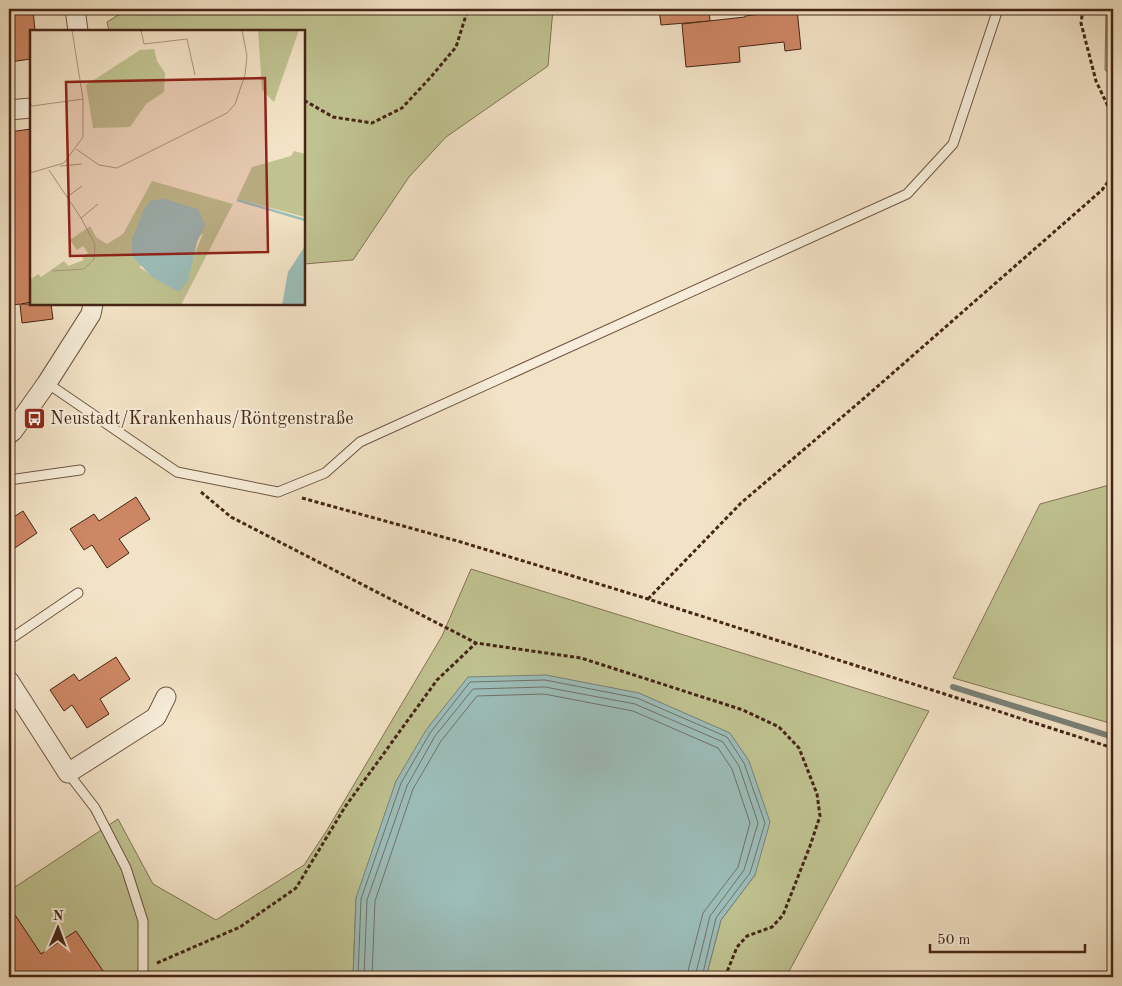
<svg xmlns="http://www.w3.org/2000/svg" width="1122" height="986" font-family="'Old Standard TT',serif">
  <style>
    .green { fill: #c0c291; stroke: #827454 }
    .water { fill: #9cbdb9; stroke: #798178 }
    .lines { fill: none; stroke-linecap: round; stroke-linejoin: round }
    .shore { stroke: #707268; stroke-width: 1 }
    .stream { stroke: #798178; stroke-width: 6 }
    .building { fill: #ce8765; stroke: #452616 }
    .lane-casing { stroke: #705542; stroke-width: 11 }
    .street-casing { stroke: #705542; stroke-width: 21 }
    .path { stroke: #452616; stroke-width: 3; stroke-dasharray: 4 2.5; stroke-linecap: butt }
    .lane { stroke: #f7edda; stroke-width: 9 }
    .street { stroke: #f7edda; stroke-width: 19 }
    .labels { text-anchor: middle; stroke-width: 4.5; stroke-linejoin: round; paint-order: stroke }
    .poi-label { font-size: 18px; fill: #452616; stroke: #f7edda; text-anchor: start }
    .inset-river { fill: none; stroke: #9cbdb9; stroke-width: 2.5 }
    .inset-road { fill: none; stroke: #ad9780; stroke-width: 1 }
    .view { fill: #8f2418; fill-opacity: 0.15; stroke: #8f2418; stroke-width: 2.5 }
    .inset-edge { fill: none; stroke: #452616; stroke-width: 2.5 }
  </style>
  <rect width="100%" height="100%" fill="#f3e3c6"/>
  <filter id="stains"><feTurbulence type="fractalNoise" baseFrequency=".004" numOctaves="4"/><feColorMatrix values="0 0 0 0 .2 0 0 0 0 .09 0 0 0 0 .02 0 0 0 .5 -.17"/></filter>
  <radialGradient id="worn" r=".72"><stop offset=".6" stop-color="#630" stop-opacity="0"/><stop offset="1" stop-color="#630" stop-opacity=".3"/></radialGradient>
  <g class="green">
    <path d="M128,9H553L548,66L446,137L409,177L353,260L304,264V31H109L107,22Z"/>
    <path d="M1106,9H1113V78L1105,70Z"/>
    <path d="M1113,484V724L953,678L1040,504Z"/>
    <path d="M471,569L929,711L786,977H706L721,920L755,875L356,898L353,977H94L103,971L76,931L41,954L9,906V891L118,819L153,884L216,920L304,865L327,830L442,636Z"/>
  </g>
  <path class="water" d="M546,675L639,693L730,733L749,761L770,822L755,875L721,920L706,977H353L356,898L396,781L426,730L468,677Z"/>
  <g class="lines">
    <g class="shore">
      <path d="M358,977L361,899L401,783L430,733L470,682L545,680L637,698L727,737L744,763L765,823L750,873L716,918L702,977"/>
      <path d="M364,977L367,900L407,786L435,736L473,689L545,687L635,704L723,742L739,766L758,823L744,870L710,916L695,977"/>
      <path d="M372,977L375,901L413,789L441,741L477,696L544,694L633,711L718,748L732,769L750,823L738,867L703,913L688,971V977"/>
    </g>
    <path class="stream" d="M953,687L1113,737"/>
  </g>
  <g class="building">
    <path d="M659,9H709L710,21L661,25Z"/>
    <path d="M769,9H797L801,49L785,51L784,42L739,47L740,62L686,67L682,24L745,17V16L769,13Z"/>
    <path d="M33,10L35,31H31V59L9,62V13Z"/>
    <path d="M31,129V302L21,304H51L53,319L22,323L20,304L13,305L9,265V169H11L9,151V132Z"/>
    <path d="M136,497L150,519L119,539L129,553L107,568L92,545L84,550L70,529L94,514L99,521Z"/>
    <path d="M23,511L37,533L9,552V520Z"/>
    <path d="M116,657L130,679L100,699L109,714L87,728L72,705L64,711L50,690L74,674L79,681Z"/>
    <path d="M9,906L41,954L76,931L103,971L94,977H9Z"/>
  </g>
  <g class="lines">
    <defs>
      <g id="lane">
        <path d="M47,383L177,472L278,492L325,473L360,442L907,194L953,144L998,9"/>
        <path d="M9,480L80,470"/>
        <path d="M9,640L78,593"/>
        <path d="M68,773L95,808L126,868L143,921V969L141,977"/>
      </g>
      <g id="street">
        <path d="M75,9L78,31"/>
        <path d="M9,110L31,108"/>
        <path d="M9,434L13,431L47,383L91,314L93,304"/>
        <path d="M9,681L68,773L156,717L166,697"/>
      </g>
    </defs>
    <use href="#lane" class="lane-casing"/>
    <use href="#street" class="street-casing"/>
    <g class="path">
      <path d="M1083,9L1081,23L1096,81L1113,117"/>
      <path d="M304,101L307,102L333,117L372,123L402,108L430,78L456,47L467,12V9"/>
      <path d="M201,492L231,517L476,643L581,658L743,710L779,727L799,748L817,794L820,816L810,846L783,915L772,927L747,936L737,947L725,977"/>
      <path d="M302,498L461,542L648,599L1113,748"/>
      <path d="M648,599L741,503L862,400L1102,190L1113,175"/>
      <path d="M157,963L240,927L296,888L345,807L437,680L476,643"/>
    </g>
    <use href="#lane" class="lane"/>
    <use href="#street" class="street"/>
  </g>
  <defs>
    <symbol id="bus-square" viewBox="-11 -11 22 22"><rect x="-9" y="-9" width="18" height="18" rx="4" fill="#8f2418" stroke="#f7edda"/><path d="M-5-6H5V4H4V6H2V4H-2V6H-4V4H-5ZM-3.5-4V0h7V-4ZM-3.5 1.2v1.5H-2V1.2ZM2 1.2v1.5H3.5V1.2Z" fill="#fff"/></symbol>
  </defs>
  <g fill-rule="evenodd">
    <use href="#bus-square" x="22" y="406" width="25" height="25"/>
  </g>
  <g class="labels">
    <g class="poi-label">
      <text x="50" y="424">Neustadt/Krankenhaus/Röntgenstraße</text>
    </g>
  </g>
  <g transform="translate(30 30)">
    <rect width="275" height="275" fill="#f3e3c6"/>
    <path d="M228,0H269L244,72L232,60ZM124,19L127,31L135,43L134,62L116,74L100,97L63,98L56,55L110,20ZM264,121L275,124V187L207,169L222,137L261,126ZM122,151L203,174L151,275H0V250L8,244L11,247L34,231L38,236L54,230L52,227L58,223L53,216L47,220L40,210L60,196L66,207L77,214L93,204ZM173,204L149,262L109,237Z" fill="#c0c291" fill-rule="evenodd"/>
    <path d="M135,169L168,179L175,195L167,212L158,251L149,262L123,248L102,226V209L114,179L121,170ZM275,216V275H252L258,242Z" fill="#9cbdb9"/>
    <path class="inset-river" d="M207,170L275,190"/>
    <path class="inset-road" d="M111,0L114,14L157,9L165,45M0,73L2,76L53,69M46,119L69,135L87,138L197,83L205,74L215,45L217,26L212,0M30,136L52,134M19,140L51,188L68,174M0,143L34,133L53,107V69L42,0M37,167L52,156M22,241L54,239L64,229L65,214L51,188"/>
    <path class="view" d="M235,48L238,222L40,226L36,52Z"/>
    <rect width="275" height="275" class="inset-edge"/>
  </g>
  <rect width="1122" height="986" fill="none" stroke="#f3e3c6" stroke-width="30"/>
  <rect x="10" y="10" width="1102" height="966" fill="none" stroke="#452616" stroke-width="2.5"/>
  <rect x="15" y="15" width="1092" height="956" fill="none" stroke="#452616"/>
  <g transform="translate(58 928) rotate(1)" stroke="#f7edda" stroke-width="4" paint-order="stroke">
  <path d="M0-4L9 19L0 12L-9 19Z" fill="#452616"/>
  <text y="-8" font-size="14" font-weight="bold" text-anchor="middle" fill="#452616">N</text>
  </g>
  <path d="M930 944v8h155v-8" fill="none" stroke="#452616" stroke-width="2.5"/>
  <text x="937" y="944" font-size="15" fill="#452616" stroke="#f7edda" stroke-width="4" paint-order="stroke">50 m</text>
  <rect width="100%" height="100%" filter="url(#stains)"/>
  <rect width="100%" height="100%" fill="url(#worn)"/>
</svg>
